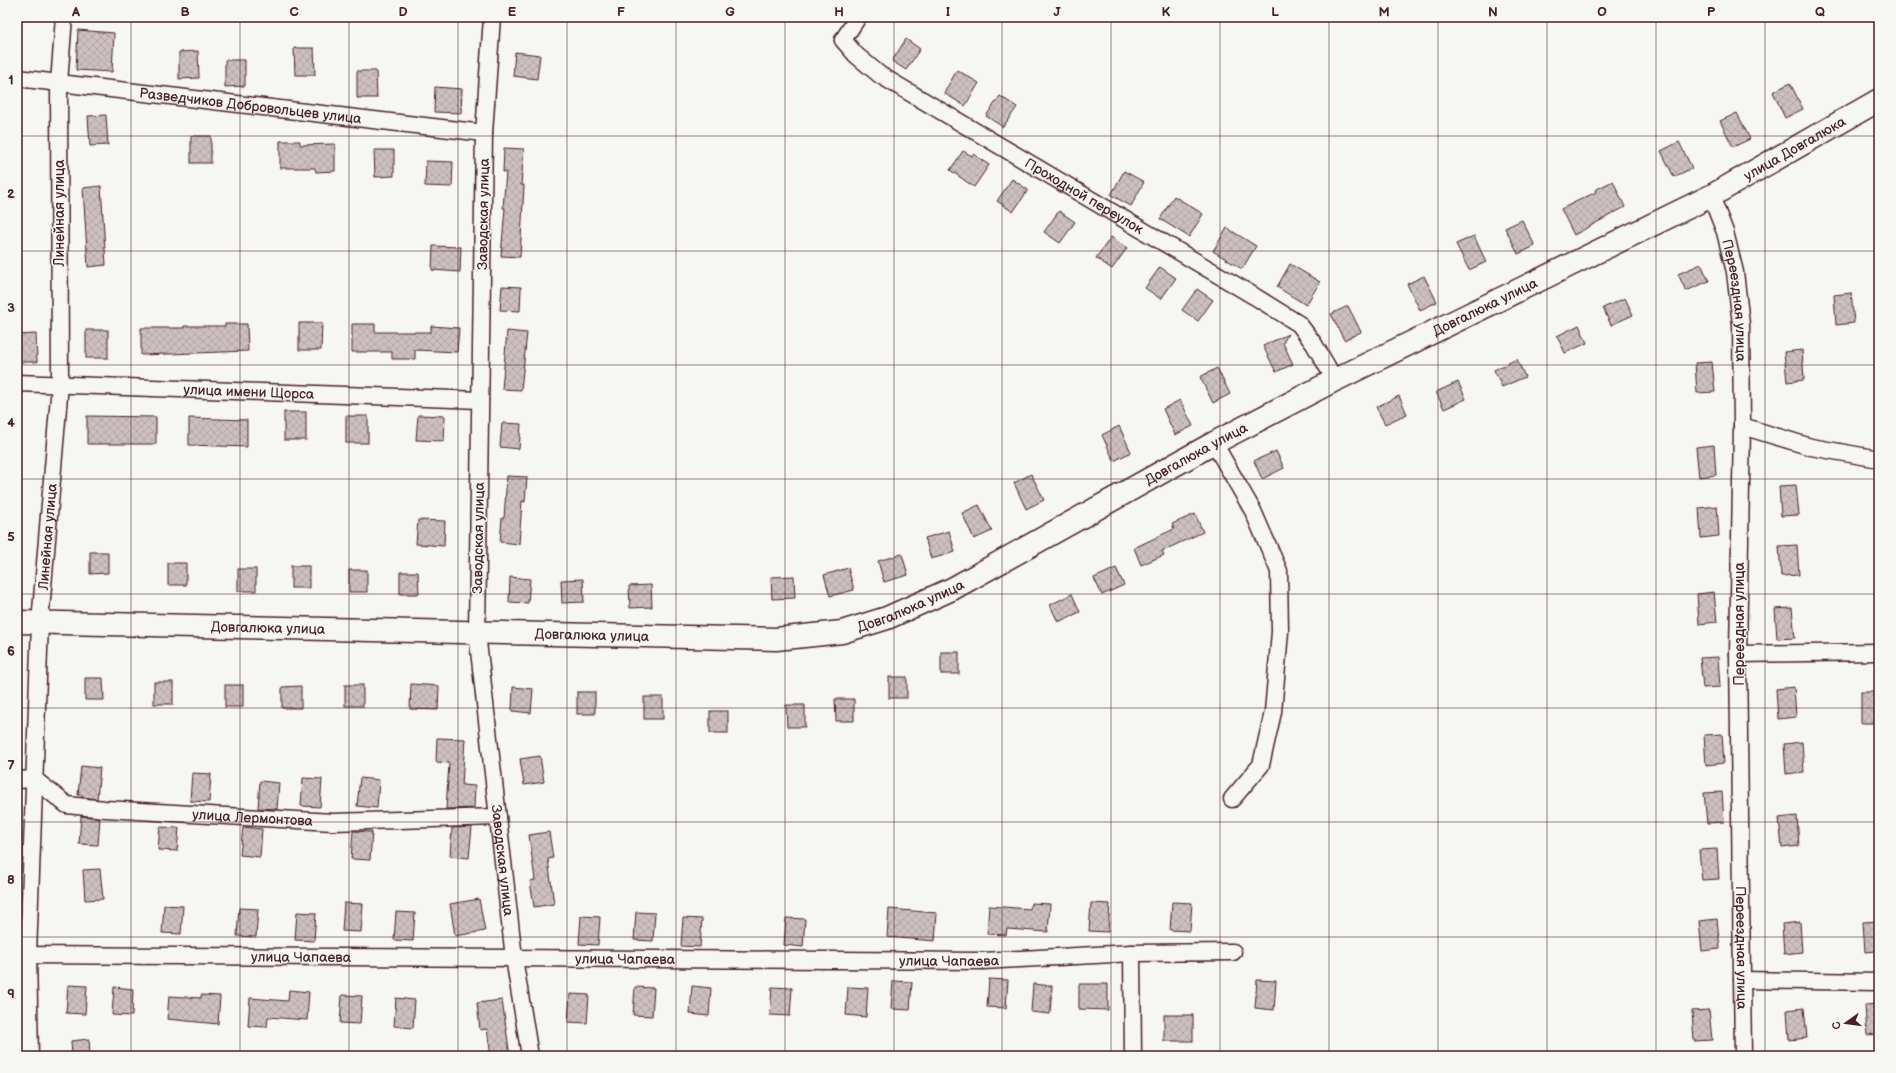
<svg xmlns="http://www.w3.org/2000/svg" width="1896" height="1073" font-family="'Balsamiq Sans',sans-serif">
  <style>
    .building { fill: url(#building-cross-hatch); stroke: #4a1f2b }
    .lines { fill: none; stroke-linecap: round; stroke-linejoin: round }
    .street-casing { stroke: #4a1f2b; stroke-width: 19 }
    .secondary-casing { stroke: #4a1f2b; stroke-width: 25 }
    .street { stroke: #f6f6f2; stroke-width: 16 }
    .secondary { stroke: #f6f6f2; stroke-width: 22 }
    .grid { fill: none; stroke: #4a1f2b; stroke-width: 1; stroke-opacity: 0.55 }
    .labels { text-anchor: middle; stroke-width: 3; stroke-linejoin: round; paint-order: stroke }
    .street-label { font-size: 14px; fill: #4a1f2b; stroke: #f6f6f2 }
    .neatline { fill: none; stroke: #4a1f2b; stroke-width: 1.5 }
    .grid-label { font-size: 13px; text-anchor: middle; font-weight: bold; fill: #4a1f2b }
  </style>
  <defs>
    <pattern id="building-cross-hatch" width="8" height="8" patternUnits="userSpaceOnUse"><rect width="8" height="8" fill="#ccc1c0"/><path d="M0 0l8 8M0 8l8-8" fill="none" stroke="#b1a5a5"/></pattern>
  </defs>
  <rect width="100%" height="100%" fill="#f6f6f2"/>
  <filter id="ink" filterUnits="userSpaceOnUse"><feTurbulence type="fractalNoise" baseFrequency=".025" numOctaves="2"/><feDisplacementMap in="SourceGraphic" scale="8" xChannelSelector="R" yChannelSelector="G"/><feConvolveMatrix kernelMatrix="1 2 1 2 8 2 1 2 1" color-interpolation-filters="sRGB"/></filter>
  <g filter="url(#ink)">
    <g class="building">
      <path d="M78,30L114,33L112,72L76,70Z"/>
      <path d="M906,39L920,49L906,70L892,61Z"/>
      <path d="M294,48H314L315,75H295Z"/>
      <path d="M198,51L199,78L179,79V52Z"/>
      <path d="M515,52L540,55L537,79L513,76Z"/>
      <path d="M225,60H245V86L225,87Z"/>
      <path d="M957,70L979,83L965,106L944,93Z"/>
      <path d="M357,71H376L377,98H357Z"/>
      <path d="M1790,83L1803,109L1785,118L1773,92Z"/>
      <path d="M435,87L462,89L461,113L434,112Z"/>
      <path d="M1000,96L1017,107L1003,127L986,116Z"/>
      <path d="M1737,113L1750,139L1733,147L1720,121Z"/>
      <path d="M106,115L108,145L90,146L88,116Z"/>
      <rect x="191" y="136" width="20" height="27"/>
      <path d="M280,141H300V145L335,144V171L316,172L315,168H280Z"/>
      <path d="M1679,142L1692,168L1674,177L1661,151Z"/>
      <path d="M504,148L524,149L521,185H524L520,257L501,256L505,208H503L506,172H503Z"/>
      <path d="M374,150H394V176L375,177Z"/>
      <path d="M963,151L972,156L973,154L989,165L974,187L950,170Z"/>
      <path d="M426,161L453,162L452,187L425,186Z"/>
      <path d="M1124,171L1144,182L1131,206L1111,195Z"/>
      <path d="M1012,179L1028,190L1013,212L997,201Z"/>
      <path d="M1613,181L1625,207L1574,235L1561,209L1596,192L1595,190Z"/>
      <path d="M101,186L106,265L88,267L83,188Z"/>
      <path d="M1174,196L1203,214L1189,237L1160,219Z"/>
      <path d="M1059,211L1075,222L1060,243L1044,232Z"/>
      <path d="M1522,220L1535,246L1518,254L1505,228Z"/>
      <path d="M1227,228L1256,246L1242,269L1213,251Z"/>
      <path d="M1474,236L1486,262L1469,270L1456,244Z"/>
      <path d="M1111,237L1127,248L1112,269L1096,258Z"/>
      <path d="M433,246L461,247L460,272L432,270Z"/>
      <path d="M1290,264L1320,282L1306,305L1277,287Z"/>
      <path d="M1701,264L1709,281L1686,291L1678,274Z"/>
      <path d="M1160,267L1176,278L1161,299L1145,288Z"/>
      <path d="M1424,276L1437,302L1420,310L1407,284Z"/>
      <path d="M502,286L521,287L520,311L500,310Z"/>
      <path d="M1197,289L1213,300L1198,321L1182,310Z"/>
      <path d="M1851,293L1854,323L1836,325L1834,295Z"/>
      <path d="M1625,298L1633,315L1611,325L1603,308Z"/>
      <path d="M1348,306L1361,332L1344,340L1331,314Z"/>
      <path d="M299,323H322L321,350H299Z"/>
      <path d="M225,324H247L248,351L141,355V328H184V326H225Z"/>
      <path d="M352,324H375V332H431V326L459,328L457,352L415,350V359H392V352H352Z"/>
      <path d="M1579,325L1587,343L1565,353L1557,336Z"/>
      <rect x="86" y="330" width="22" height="28"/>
      <path d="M507,331L527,333L521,390L502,389Z"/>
      <path d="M36,334L37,362H17V335Z"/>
      <path d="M1288,334L1283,343L1293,364L1276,372L1263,346Z"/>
      <path d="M1802,350L1804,380L1787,382L1784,352Z"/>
      <path d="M1517,359L1525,377L1502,387L1494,370Z"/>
      <path d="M1712,362L1715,392L1697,393L1695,363Z"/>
      <path d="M1217,368L1230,394L1213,403L1200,377Z"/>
      <path d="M1458,382L1466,399L1444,409L1436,392Z"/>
      <path d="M1399,396L1407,414L1385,424L1376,407Z"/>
      <path d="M1180,400L1193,426L1175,435L1163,409Z"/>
      <rect x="284" y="412" width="22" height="28"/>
      <path d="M418,415L445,416L444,441L416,440Z"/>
      <path d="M87,416L156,417V444H87Z"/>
      <rect x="346" y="416" width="22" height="27"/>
      <path d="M189,418L247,420V447L189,445Z"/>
      <path d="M502,423L521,424L519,449L500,447Z"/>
      <path d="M1119,426L1131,452L1114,461L1102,435Z"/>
      <path d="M1714,445L1716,475L1699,477L1696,447Z"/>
      <path d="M1276,451L1284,468L1262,479L1254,461Z"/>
      <path d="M1031,474L1044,500L1026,509L1014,483Z"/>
      <path d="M507,476L527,477L525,502L522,501L519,544L500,542L502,518H504Z"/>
      <path d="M1796,485L1799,515L1781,516L1779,486Z"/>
      <path d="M979,505L992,531L974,539L962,513Z"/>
      <path d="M1717,506L1719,536L1701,538L1699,508Z"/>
      <path d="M1195,514L1203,532L1162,551L1164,555L1141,565L1134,548L1174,529L1172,524Z"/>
      <path d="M418,520L445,521L444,546L416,544Z"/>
      <path d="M949,531L955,552L931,559L925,538Z"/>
      <path d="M1797,545L1799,575L1781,576L1779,546Z"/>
      <path d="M90,552H108V573L90,574Z"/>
      <path d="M902,554L908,575L884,582L878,561Z"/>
      <rect x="168" y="563" width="18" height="22"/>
      <rect x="291" y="566" width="18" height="22"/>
      <path d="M848,568L854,590L830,596L824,575Z"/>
      <path d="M1116,568L1124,585L1102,595L1094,578Z"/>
      <rect x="238" y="569" width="18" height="22"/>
      <rect x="349" y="570" width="18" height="22"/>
      <path d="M400,572H418L419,594H400Z"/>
      <path d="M794,576L795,598L772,599L771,577Z"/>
      <path d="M510,577L530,579L528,603L509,602Z"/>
      <path d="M583,579L584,602L562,603L561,580Z"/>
      <path d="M651,585L652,607L630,608L629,586Z"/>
      <path d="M1714,592L1717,622L1699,624L1697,594Z"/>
      <path d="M1072,594L1080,612L1058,622L1050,605Z"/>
      <path d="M1792,608L1795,638L1777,639L1775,609Z"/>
      <rect x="941" y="652" width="18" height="22"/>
      <path d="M1718,657L1720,687L1703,688L1700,658Z"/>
      <rect x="889" y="677" width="18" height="21"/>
      <path d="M85,678H103L104,700H85Z"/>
      <rect x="154" y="682" width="19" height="22"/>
      <path d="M411,684L439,686L438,710L410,709Z"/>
      <rect x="225" y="685" width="18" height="22"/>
      <rect x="345" y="685" width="18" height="21"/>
      <path d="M301,686V708H282V687Z"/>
      <path d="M513,687L533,689L531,713L512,711Z"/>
      <path d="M1794,687L1796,717L1778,719L1776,689Z"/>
      <rect x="577" y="692" width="18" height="22"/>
      <rect x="1861" y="692" width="18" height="31"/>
      <rect x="644" y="697" width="19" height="22"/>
      <path d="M835,699H854V721H836Z"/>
      <path d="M786,705H805V727H787Z"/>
      <rect x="710" y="711" width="18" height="22"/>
      <path d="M1722,734L1724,763L1706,765L1704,735Z"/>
      <path d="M437,738L465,739L462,785L475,786L474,808L446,809L449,763L436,762Z"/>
      <path d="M1802,742L1804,772L1786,774L1784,744Z"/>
      <path d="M540,756L544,782L524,785L520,759Z"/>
      <path d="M81,766L100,768L97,799L82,797V795H78Z"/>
      <path d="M192,773L211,774L209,802L190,801Z"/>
      <path d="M303,778L322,779L320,807L301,806Z"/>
      <path d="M360,778L379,780L377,808L357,806Z"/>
      <path d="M260,781L279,783L277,809L258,808Z"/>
      <path d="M1722,792L1724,822L1707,823L1704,793Z"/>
      <path d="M81,816L100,818L98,845L79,844Z"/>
      <path d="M1797,816L1799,846L1782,848L1779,818Z"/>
      <path d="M160,827L179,828L177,851L158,850Z"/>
      <path d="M243,827L262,829L260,857L240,855Z"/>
      <path d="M472,827L469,858L450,856L452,828Z"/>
      <path d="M353,831L372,832L370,860L351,859Z"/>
      <path d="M549,832L553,858L548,859L554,904L534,907L530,881L535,880L529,835Z"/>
      <path d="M1717,849L1719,879L1702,880L1699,850Z"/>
      <path d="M100,869L103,899L85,900L83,870Z"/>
      <path d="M479,899L485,931L455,936L450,904Z"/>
      <path d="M1172,902L1192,903L1190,931L1170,930Z"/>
      <path d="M344,903L363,904L361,932L342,931Z"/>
      <path d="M1031,903L1050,904L1048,932L1007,929L1006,935L987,934L989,906L1030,909Z"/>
      <path d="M1091,903L1110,904L1108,932L1089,931Z"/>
      <path d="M164,905L183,906L181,934L162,933Z"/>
      <path d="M239,908L258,909L256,937L237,936Z"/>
      <path d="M889,909L937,913L935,941L887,937Z"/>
      <path d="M297,912L316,913L314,941L295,940Z"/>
      <path d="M396,912L415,913L413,941L394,940Z"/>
      <path d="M636,912L655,913L653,941L634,940Z"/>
      <path d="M581,916L600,917L598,945L579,944Z"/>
      <path d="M683,918L702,919L700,947L681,946Z"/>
      <path d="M786,918L805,919L803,947L784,945Z"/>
      <path d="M1717,919L1720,949L1702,951L1699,921Z"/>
      <path d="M1879,921V951L1865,952L1863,922Z"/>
      <path d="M1800,922L1802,952L1784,954L1782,924Z"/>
      <path d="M989,979L1008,980L1006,1008L987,1007Z"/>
      <path d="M1257,980L1276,981L1274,1010L1255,1008Z"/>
      <path d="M893,981L912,982L910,1010L891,1009Z"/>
      <path d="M1033,984L1052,986L1050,1014L1031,1012Z"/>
      <path d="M1079,984H1108V1010L1079,1009Z"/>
      <path d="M68,985L87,986L85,1014L66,1013Z"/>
      <path d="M692,986L711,988L709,1016L690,1014Z"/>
      <path d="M114,987L133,989L132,1016L112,1015Z"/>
      <path d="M635,987L654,988L652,1016L633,1015Z"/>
      <path d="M772,987L792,988L790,1016L770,1015Z"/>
      <path d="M848,987L868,988L866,1017L846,1015Z"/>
      <path d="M289,990L309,992L307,1020L268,1017L267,1027L248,1026L250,998L288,1001Z"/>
      <path d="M570,994L589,995L587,1023L568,1022Z"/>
      <path d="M201,995L220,996L218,1024L167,1019L169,996L201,998Z"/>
      <path d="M342,995L362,996L360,1024L340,1023Z"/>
      <path d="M396,998L415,1000L413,1028L394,1026Z"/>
      <path d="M502,1000L510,1056H491L487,1029L480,1030L477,1003Z"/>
      <path d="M1879,1004V1034L1867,1035L1865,1005Z"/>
      <path d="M1804,1008L1807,1038L1789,1040L1787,1010Z"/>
      <path d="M1709,1010L1712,1040L1694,1041L1692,1011Z"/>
      <rect x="1164" y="1015" width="29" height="26"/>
      <path d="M89,1039L90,1056H72L71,1041Z"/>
    </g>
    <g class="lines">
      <defs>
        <g id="street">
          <path id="s1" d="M492,17L484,133L477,633L514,958L530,1056"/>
          <path id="s2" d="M858,17L843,40L856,55L880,75L1254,296L1299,324L1314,344L1335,380"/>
          <path id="s3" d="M17,78L484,133"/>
          <path id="s4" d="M1711,196L1725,232L1735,272L1741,324L1742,426L1738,654L1743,1056"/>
          <path id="s5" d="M17,383L480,400"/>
          <path d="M1742,426L1811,447L1879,459"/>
          <path d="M1214,443L1253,511L1279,571L1280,632L1273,712L1261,765L1232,799"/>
          <path d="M1738,654L1879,652"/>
          <path id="s6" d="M17,780L34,779L67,805L105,809L333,822L498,817"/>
          <path d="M1132,953L1133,1056"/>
          <path id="s7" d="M17,955L983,961L1132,953L1233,952"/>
          <path d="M1742,980L1879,982"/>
          <path id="s8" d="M30,1056L28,955L40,623L60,384L59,83L64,17"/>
        </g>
        <g id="secondary">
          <path id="s9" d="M17,622L776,639L842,632L887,618L952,589L1214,443L1335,380L1711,196L1879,100"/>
        </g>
      </defs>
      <use href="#street" class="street-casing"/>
      <use href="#secondary" class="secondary-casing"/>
      <use href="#street" class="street"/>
      <use href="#secondary" class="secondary"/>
    </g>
  </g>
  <path class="grid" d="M131,17V1056M240,17V1056M349,17V1056M458,17V1056M567,17V1056M676,17V1056M785,17V1056M894,17V1056M1002,17V1056M1111,17V1056M1220,17V1056M1329,17V1056M1438,17V1056M1547,17V1056M1656,17V1056M1765,17V1056M17,136H1879M17,251H1879M17,365H1879M17,479H1879M17,594H1879M17,708H1879M17,822H1879M17,937H1879"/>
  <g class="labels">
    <g class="street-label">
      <text dy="5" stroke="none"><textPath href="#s3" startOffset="235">Разведчиков Добровольцев улица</textPath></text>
      <text dy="5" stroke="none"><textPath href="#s9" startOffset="1895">улица Довгалюка</textPath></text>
      <text dy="5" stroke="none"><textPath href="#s2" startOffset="316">Проходной переулок</textPath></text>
      <text transform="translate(59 213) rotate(-90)" y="5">Линейная улица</text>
      <text transform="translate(483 214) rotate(-89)" y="5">Заводская улица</text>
      <text dy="5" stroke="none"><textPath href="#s4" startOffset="108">Переездная улица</textPath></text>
      <text dy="5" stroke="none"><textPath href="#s9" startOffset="1547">Довгалюка улица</textPath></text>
      <text dy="5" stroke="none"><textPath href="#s5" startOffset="232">улица имени Щорса</textPath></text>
      <text dy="5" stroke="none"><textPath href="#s9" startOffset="1223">Довгалюка улица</textPath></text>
      <text dy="5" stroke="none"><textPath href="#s8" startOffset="520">Линейная улица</textPath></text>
      <text transform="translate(478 538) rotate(-89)" y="5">Заводская улица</text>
      <text dy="5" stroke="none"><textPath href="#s9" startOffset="899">Довгалюка улица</textPath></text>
      <text transform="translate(1739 624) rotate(-90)" y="5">Переездная улица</text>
      <text dy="5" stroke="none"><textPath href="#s9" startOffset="251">Довгалюка улица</textPath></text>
      <text dy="5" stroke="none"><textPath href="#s9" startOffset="575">Довгалюка улица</textPath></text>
      <text dy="5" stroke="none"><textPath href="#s6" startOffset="245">улица Лермонтова</textPath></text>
      <text dy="5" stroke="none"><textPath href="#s1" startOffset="845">Заводская улица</textPath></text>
      <text dy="5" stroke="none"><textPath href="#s4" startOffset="756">Переездная улица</textPath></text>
      <text dy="5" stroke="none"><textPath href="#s7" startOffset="284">улица Чапаева</textPath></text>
      <text dy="5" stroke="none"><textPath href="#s7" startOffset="608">улица Чапаева</textPath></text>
      <text dy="5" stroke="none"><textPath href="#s7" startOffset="932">улица Чапаева</textPath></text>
    </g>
  </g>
  <rect width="1896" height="1073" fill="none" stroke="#f6f6f2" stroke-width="44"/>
  <g transform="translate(1846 1023) rotate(256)" stroke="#f6f6f2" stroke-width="3" paint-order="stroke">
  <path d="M0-3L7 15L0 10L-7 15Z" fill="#4a1f2b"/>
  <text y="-6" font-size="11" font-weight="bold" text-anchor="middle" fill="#4a1f2b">С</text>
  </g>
  <rect x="22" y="22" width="1852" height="1029" class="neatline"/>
  <g class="grid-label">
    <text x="76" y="16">A</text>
    <text x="185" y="16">B</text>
    <text x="294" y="16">C</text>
    <text x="403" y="16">D</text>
    <text x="512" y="16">E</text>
    <text x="621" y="16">F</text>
    <text x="730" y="16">G</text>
    <text x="839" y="16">H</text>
    <text x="948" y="16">I</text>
    <text x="1057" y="16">J</text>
    <text x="1166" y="16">K</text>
    <text x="1275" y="16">L</text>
    <text x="1384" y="16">M</text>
    <text x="1493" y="16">N</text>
    <text x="1602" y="16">O</text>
    <text x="1711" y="16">P</text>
    <text x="1820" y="16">Q</text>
    <text x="11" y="84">1</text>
    <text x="11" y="198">2</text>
    <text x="11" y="312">3</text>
    <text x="11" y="427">4</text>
    <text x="11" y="541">5</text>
    <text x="11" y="655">6</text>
    <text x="11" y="770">7</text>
    <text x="11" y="884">8</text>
    <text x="11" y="998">9</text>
  </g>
</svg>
